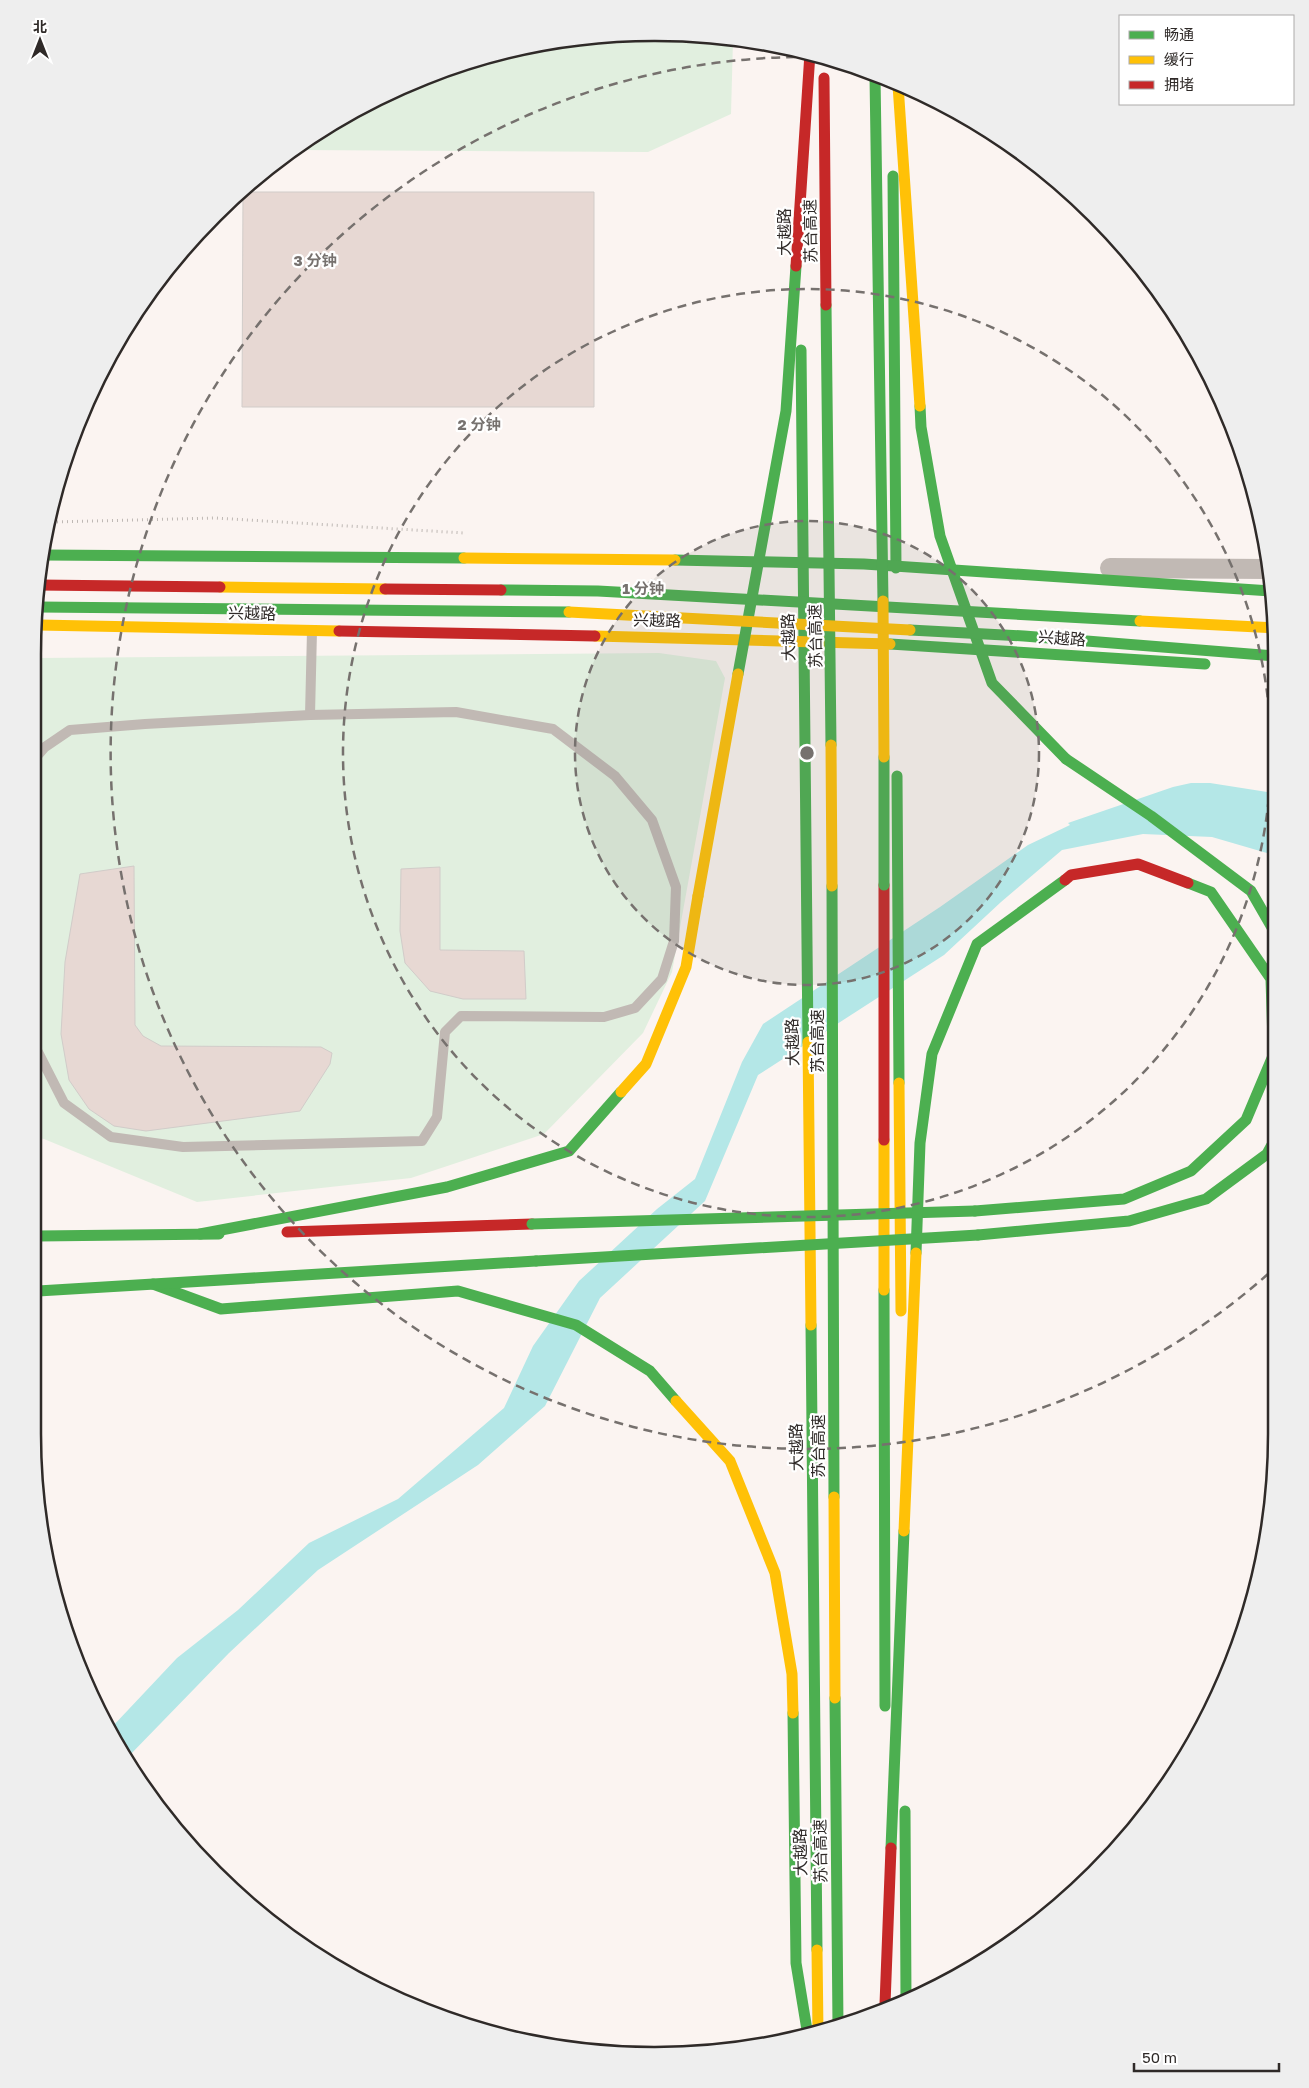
<svg xmlns="http://www.w3.org/2000/svg" width="1309" height="2088" font-family="'Golos Text','Noto Sans SC',sans-serif">
  <style>
    .green { fill: #e1efdf }
    .water { fill: #b4e7e7 }
    .building { fill: #e7d8d3; stroke: #d1ccc9 }
    .lines { fill: none; stroke-linecap: round; stroke-linejoin: round }
    .path { stroke: #beb8b4; stroke-width: 3; stroke-dasharray: 1 4; stroke-linecap: butt }
    .lane { stroke: #c1b9b4; stroke-width: 10 }
    .street { stroke: #c1b9b4; stroke-width: 20 }
    .fast { stroke: #4caf50; stroke-width: 11 }
    .slow { stroke: #ffc107; stroke-width: 11 }
    .jam { stroke: #c62828; stroke-width: 11 }
    .fast-bridge { stroke: #4caf50; stroke-width: 11 }
    .slow-bridge { stroke: #ffc107; stroke-width: 11 }
    .jam-bridge { stroke: #c62828; stroke-width: 11 }
    .ring { fill: none; stroke: #76716e; stroke-width: 2.5; stroke-dasharray: 9 6 }
    .labels { text-anchor: middle; stroke-width: 4.5; stroke-linejoin: round; paint-order: stroke }
    .street-label { font-size: 16px; fill: #2f2a28; stroke: #fff }
    .rim { fill: none; stroke: #2f2a28; stroke-width: 2.5 }
    .centre { fill: #76716e; stroke: #fff; stroke-width: 2.5 }
    .ring-label { font-size: 15px; text-anchor: middle; font-weight: bold; fill: #76716e; stroke: #fff; stroke-width: 4.5; stroke-linejoin: round; paint-order: stroke }
  </style>
  <rect width="100%" height="100%" fill="#fbf4f1"/>
  <g class="green">
    <path d="M695,34L733,40L731,114L648,152L296,150L344,116L455,65L574,38Z"/>
    <path d="M659,653L716,661L725,678L672,972L643,1033L544,1134L411,1178L197,1202L44,1139L38,1138V658Z"/>
  </g>
  <path class="water" d="M1191,783H1210L1274,793V855L1212,837L1143,834L1062,850L1001,902L944,955L758,1075L705,1201L600,1298L545,1406L478,1465L318,1570L229,1653L127,1758L112,1727L177,1658L238,1610L309,1543L398,1499L504,1408L533,1346L579,1281L657,1209L695,1179L742,1062L763,1024L940,907L1028,845L1070,825L1068,823L1173,787Z"/>
  <g class="building">
    <path d="M243,192H594V407H242Z"/>
    <path d="M134,866L135,1025L143,1036L161,1046L321,1047L332,1053L330,1064L300,1111L146,1131L114,1126L89,1109L69,1080L61,1034L65,962L80,874Z"/>
    <path d="M440,867V950L524,951L526,999H463L430,991L405,963L400,931L401,869Z"/>
  </g>
  <g class="lines">
    <path class="path" d="M52,522L215,518L464,533"/>
    <g class="lane">
      <path d="M310,715L312,631"/>
      <path d="M38,755L45,747L70,730L145,724L310,715L456,712L553,729L615,776L652,820L676,887L674,941L662,979L635,1008L604,1017L461,1016L445,1032L437,1117L422,1141L183,1147L111,1137L64,1103L38,1052"/>
    </g>
    <path class="street" d="M1110,568L1268,569"/>
    <g class="fast">
      <path d="M893,176L896,568"/>
      <path d="M801,350L808,1042"/>
      <path d="M43,555L464,558"/>
      <path d="M675,560L864,564L1271,591"/>
      <path d="M890,644L1205,664"/>
      <path d="M1066,759L1151,816L1251,891L1274,931"/>
      <path d="M897,776L899,1083"/>
      <path d="M832,886L834,1497"/>
      <path d="M975,1211L1124,1199L1191,1171L1246,1120L1273,1056"/>
      <path d="M200,1234L447,1187L569,1151L621,1092"/>
      <path d="M978,1235L1129,1221L1206,1199L1267,1154L1273,1143"/>
      <path d="M38,1236L219,1234"/>
      <path d="M153,1284L221,1309L458,1291L576,1325L650,1371L676,1401"/>
      <path d="M884,1290L885,1706"/>
      <path d="M38,1291L536,1261"/>
      <path d="M811,1325L817,1950"/>
      <path d="M835,1698L838,2026"/>
      <path d="M793,1713L796,1963L808,2036"/>
      <path d="M905,1811L906,2000"/>
    </g>
    <g class="slow">
      <path d="M464,558L675,560"/>
      <path d="M38,625L339,631"/>
      <path d="M595,636L890,644"/>
      <path d="M808,1042L811,1325"/>
      <path d="M899,1083L901,1311"/>
      <path d="M621,1092L646,1064L686,967L698,896"/>
      <path d="M884,1140V1290"/>
      <path d="M676,1401L730,1461L775,1573L792,1674L793,1713"/>
      <path d="M834,1497L835,1698"/>
      <path d="M817,1950L818,2033"/>
    </g>
    <g class="jam">
      <path d="M339,631L595,636"/>
      <path d="M884,885V1140"/>
      <path d="M287,1232L532,1224"/>
    </g>
    <g class="fast-bridge">
      <path d="M875,76L883,601"/>
      <path d="M826,305L831,745"/>
      <path d="M920,406L921,427L940,536L992,683L1066,759"/>
      <path d="M501,590L598,591L1140,621"/>
      <path d="M38,607L569,612"/>
      <path d="M910,630L1024,636L1275,656"/>
      <path d="M738,674L786,411L796,266"/>
      <path d="M884,757V885"/>
      <path d="M1188,883L1211,892L1271,979L1273,1042"/>
      <path d="M532,1224L975,1211"/>
      <path d="M916,1253L920,1143L932,1054L977,944L1065,880"/>
      <path d="M536,1261L978,1235"/>
      <path d="M891,1848L904,1531"/>
    </g>
    <g class="slow-bridge">
      <path d="M898,85L920,406"/>
      <path d="M220,587L385,589"/>
      <path d="M883,601L884,757"/>
      <path d="M569,612L910,630"/>
      <path d="M1140,621L1275,628"/>
      <path d="M831,745L832,886"/>
      <path d="M698,896L738,674"/>
      <path d="M904,1531L916,1253"/>
    </g>
    <g class="jam-bridge">
      <path d="M824,78L826,305"/>
      <path d="M796,266L810,53"/>
      <path d="M38,585L220,587"/>
      <path d="M385,589L501,590"/>
      <path d="M1065,880L1071,875L1138,864L1188,883"/>
      <path d="M885,2004L891,1848"/>
    </g>
  </g>
  <circle cx="807" cy="753" r="232" fill="#76716e" fill-opacity=".12"/>
  <g class="ring">
    <circle cx="807" cy="753" r="232"/>
    <circle cx="807" cy="753" r="464"/>
    <path d="M1268 1274A696 696 0 1 1 819 57"/>
  </g>
  <g class="labels">
    <g class="street-label">
      <text transform="translate(810 231) rotate(-91)" y="6">苏台高速</text>
      <text transform="translate(784 232) rotate(-90)" y="6">大越路</text>
      <text transform="translate(252 613) rotate(1)" y="6">兴越路</text>
      <text transform="translate(657 620) rotate(1)" y="6">兴越路</text>
      <text transform="translate(815 636) rotate(-91)" y="6">苏台高速</text>
      <text transform="translate(788 637) rotate(-91)" y="6">大越路</text>
      <text transform="translate(1062 638) rotate(4)" y="6">兴越路</text>
      <text transform="translate(817 1041) rotate(-90)" y="6">苏台高速</text>
      <text transform="translate(792 1042) rotate(-91)" y="6">大越路</text>
      <text transform="translate(818 1446) rotate(-90)" y="6">苏台高速</text>
      <text transform="translate(796 1447) rotate(-91)" y="6">大越路</text>
      <text transform="translate(820 1851) rotate(-91)" y="6">苏台高速</text>
      <text transform="translate(800 1852) rotate(-91)" y="6">大越路</text>
    </g>
  </g>
  <path d="M0 0H1309V2088H0ZM654 41H655A613 613 0 0 1 1268 654V1434A613 613 0 0 1 655 2047H654A613 613 0 0 1 41 1434V654A613 613 0 0 1 654 41Z" fill="#eee" fill-rule="evenodd"/>
  <path class="rim" d="M654 41H655A613 613 0 0 1 1268 654V1434A613 613 0 0 1 655 2047H654A613 613 0 0 1 41 1434V654A613 613 0 0 1 654 41Z"/>
  <circle cx="807" cy="753" r="8" class="centre"/>
  <g class="ring-label">
    <text x="315" y="266">3 分钟</text>
    <text x="479" y="430">2 分钟</text>
    <text x="643" y="594">1 分钟</text>
  </g>
  <rect x="1119" y="15" width="175" height="90" fill="#ffffff" stroke="#acaaa9"/>
  <rect x="1129" y="31" width="25" height="8" fill="#4caf50" stroke="#acaaa9"/>
  <text x="1164" y="40" font-size="15" fill="#2f2a28">畅通</text>
  <rect x="1129" y="56" width="25" height="8" fill="#ffc107" stroke="#acaaa9"/>
  <text x="1164" y="65" font-size="15" fill="#2f2a28">缓行</text>
  <rect x="1129" y="81" width="25" height="8" fill="#c62828" stroke="#acaaa9"/>
  <text x="1164" y="90" font-size="15" fill="#2f2a28">拥堵</text>
  <g transform="translate(40 40)" stroke="#ffffff" stroke-width="4" paint-order="stroke">
  <path d="M0-4L9 19L0 12L-9 19Z" fill="#2f2a28"/>
  <text y="-8" font-size="14" font-weight="bold" text-anchor="middle" fill="#2f2a28">北</text>
  </g>
  <path d="M1134 2063v8h145v-8" fill="none" stroke="#2f2a28" stroke-width="2.5"/>
  <text x="1142" y="2063" font-size="15" fill="#2f2a28" stroke="#ffffff" stroke-width="4" paint-order="stroke">50 m</text>
</svg>
